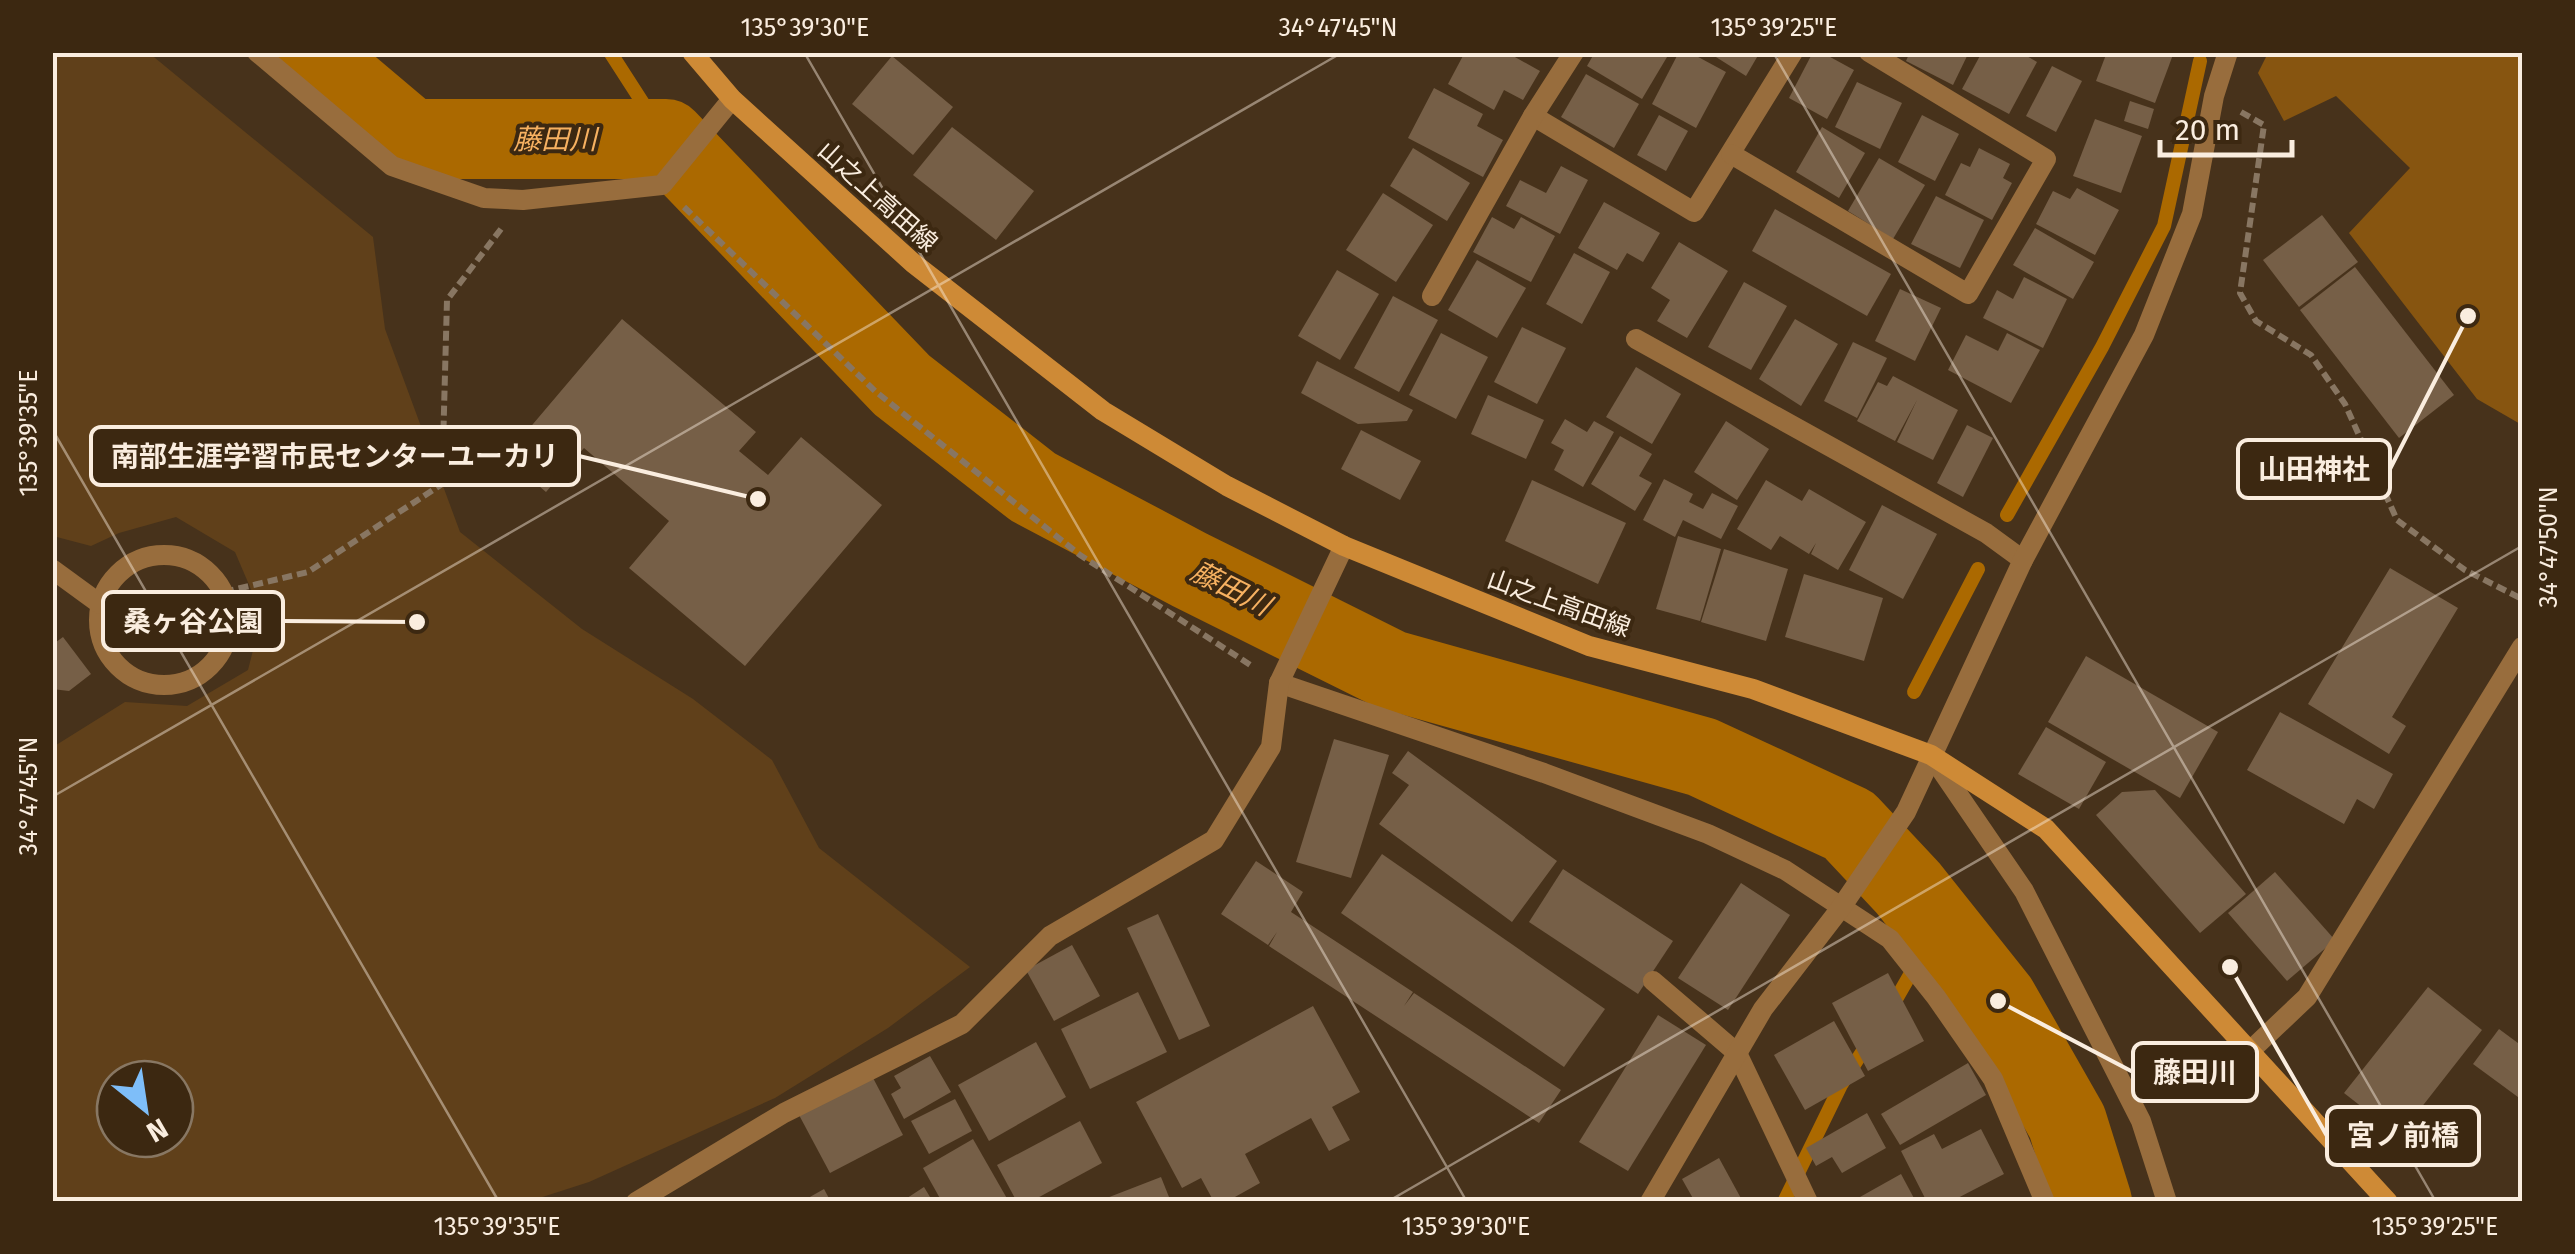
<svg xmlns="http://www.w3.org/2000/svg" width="2575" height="1254" font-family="'Fira Sans','Noto Sans JP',sans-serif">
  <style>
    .green { fill: #60401a; fill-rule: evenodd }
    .forest { fill: #875510 }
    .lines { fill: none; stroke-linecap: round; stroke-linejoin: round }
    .stream { stroke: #ab6900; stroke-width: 14 }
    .river { stroke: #ab6900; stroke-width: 80 }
    .building { fill: #765f47 }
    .path { stroke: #887662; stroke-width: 6; stroke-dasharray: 10 5; stroke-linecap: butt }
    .street { stroke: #986d3d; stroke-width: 20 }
    .secondary { stroke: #ce8a36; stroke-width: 20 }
    .ticks { fill: none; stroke: #faeddf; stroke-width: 2.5; stroke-opacity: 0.45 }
    .labels { text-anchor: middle; stroke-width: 8; stroke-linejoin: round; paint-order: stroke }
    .street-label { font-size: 25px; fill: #faeddf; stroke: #3c2811 }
    .water-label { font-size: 28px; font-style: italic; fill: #f7b161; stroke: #3c2811 }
    .leader { fill: none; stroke: #faeddf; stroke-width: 4 }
    .callout-dot { fill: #faeddf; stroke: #3c2811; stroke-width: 4 }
    .callout { fill: #3c2811; stroke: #faeddf; stroke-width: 4 }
    .callout-label { font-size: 28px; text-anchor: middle; font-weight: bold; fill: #faeddf }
    .neatline { fill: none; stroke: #faeddf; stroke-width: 4 }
    .ticks-label { font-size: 25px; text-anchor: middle; fill: #faeddf }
  </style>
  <rect width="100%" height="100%" fill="#47321b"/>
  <path class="green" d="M53,52L149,53L373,237L385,329L460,532L582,629L693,699L772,760L819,848L970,967L888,1028L775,1098L589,1182L530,1201H53V747L125,702L187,706L248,670L262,615L235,552L176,517L119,533L91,546L53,536ZM115,1079H175V1139H115Z"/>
  <path class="forest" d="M2268,53H2522V425L2477,399L2349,233L2410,168L2336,96L2284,121L2258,73Z"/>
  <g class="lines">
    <g class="stream">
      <path d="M610,52L666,139"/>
      <path d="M2007,515L2102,347L2164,226L2200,61"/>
      <path d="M1914,692L1978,569"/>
      <path d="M1891,1008L1938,926"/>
      <path d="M1784,1202L1841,1085L1868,1043"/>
    </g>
    <path class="river" d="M308,52L411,139H666L902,385L1033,487L1190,570L1391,670L1702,757L1849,825L1908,888L1998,1001L2067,1122L2092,1202"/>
  </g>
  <g class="building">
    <path d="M1465,52H1506L1540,71L1523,100L1504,90L1494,110L1448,84Z"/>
    <path d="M1595,52H1670L1642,99L1587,66Z"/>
    <path d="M1679,52H1689L1726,72L1696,128L1652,104Z"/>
    <path d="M1708,52H1760L1746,76Z"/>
    <path d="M1813,52H1821L1854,70L1827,119L1789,98Z"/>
    <path d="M1910,52H1969L1953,85L1906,61Z"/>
    <path d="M1982,52H2020L2037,62L2009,114L1962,89Z"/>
    <path d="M2107,52H2174L2155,103L2096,81Z"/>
    <path d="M892,56L953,107L913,155L852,104Z"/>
    <path d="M2052,66L2082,81L2056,132L2026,116Z"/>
    <path d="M1586,74L1639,104L1614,148L1561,117Z"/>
    <path d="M1857,82L1902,103L1880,149L1835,127Z"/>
    <path d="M1434,88L1483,114L1477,126L1503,140L1483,177L1408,138Z"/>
    <path d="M2130,101L2154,109L2148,129L2124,121Z"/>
    <path d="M1659,115L1688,131L1666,171L1637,155Z"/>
    <path d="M1922,115L1959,134L1935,181L1898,162Z"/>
    <path d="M2095,119L2142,136L2121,193L2073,176Z"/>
    <path d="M952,127L1034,191L996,240L913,175Z"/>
    <path d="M1822,127L1865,153L1839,198L1796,172Z"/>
    <path d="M1413,148L1470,183L1447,221L1390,186Z"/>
    <path d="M1979,148L2010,164L2003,178L2012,183L1992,220L1945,195L1961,163L1970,167Z"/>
    <path d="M1879,158L1925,185L1893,239L1848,211Z"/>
    <path d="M1561,166L1588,180L1560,234L1506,206L1520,180L1546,193Z"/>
    <path d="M2077,188L2119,210L2095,255L2036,224L2053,191L2070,199Z"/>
    <path d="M1383,193L1433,225L1396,282L1346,250Z"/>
    <path d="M1936,196L1984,220L1960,268L1911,244Z"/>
    <path d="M1604,202L1660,233L1643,262L1627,253L1617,270L1578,248Z"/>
    <path d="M1775,209L1891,274L1867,316L1752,251Z"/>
    <path d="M2322,215L2358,262L2299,307L2263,260Z"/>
    <path d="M1492,217L1514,229L1521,217L1555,236L1531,282L1473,252Z"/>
    <path d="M2035,228L2094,262L2073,299L2013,265Z"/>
    <path d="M1679,242L1728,271L1687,338L1657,321L1670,300L1651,288Z"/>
    <path d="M1574,253L1610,272L1582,324L1546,304Z"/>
    <path d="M1477,260L1526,288L1497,338L1448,310Z"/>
    <path d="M2355,267L2454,395L2399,438L2300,310Z"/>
    <path d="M1337,270L1379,294L1340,360L1298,336Z"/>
    <path d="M2024,277L2067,299L2043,348L1983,318L1997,290L2013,299Z"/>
    <path d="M1744,282L1787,306L1751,370L1708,347Z"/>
    <path d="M1900,289L1941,308L1915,361L1875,341Z"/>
    <path d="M1393,296L1438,320L1399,392L1354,368Z"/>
    <path d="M622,319L756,432L739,451L768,475L801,437L882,505L745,666L629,568L669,521L584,448L546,492L505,457Z"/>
    <path d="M1795,319L1838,344L1801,406L1759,379Z"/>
    <path d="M1522,327L1566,348L1537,404L1494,382Z"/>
    <path d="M1441,333L1488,357L1456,419L1409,395Z"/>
    <path d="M2007,333L2040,350L2011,403L1948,370L1966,335L1998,351Z"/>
    <path d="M1853,342L1887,358L1857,418L1824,401Z"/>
    <path d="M1317,361L1413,410L1407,421L1358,424L1301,393Z"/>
    <path d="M1636,367L1681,394L1652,444L1606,417Z"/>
    <path d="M1893,376L1958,410L1933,460L1897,442L1917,400L1895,441L1857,421L1878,382L1887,386Z"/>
    <path d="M1488,395L1544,420L1526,459L1471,434Z"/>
    <path d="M1565,419L1587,432L1594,421L1614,432L1583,487L1554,470L1564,450L1551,443Z"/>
    <path d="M1726,421L1769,449L1737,500L1694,472Z"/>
    <path d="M1967,425L1993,438L1963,497L1937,483Z"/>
    <path d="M1361,430L1421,461L1400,500L1341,469Z"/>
    <path d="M1620,436L1652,454L1639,476L1652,483L1635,511L1591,484Z"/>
    <path d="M1664,479L1693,494L1689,502L1703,509L1712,493L1738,506L1721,539L1683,520L1675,537L1643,520Z"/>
    <path d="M1532,480L1626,523L1598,584L1505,541Z"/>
    <path d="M1766,480L1802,501L1809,489L1866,522L1838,570L1811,554L1816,543L1809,554L1780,536L1771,550L1737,529Z"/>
    <path d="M1882,505L1937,534L1903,599L1849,570Z"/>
    <path d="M1678,536L1721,549L1700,621L1656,609Z"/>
    <path d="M1724,549L1788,569L1766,641L1701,622Z"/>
    <path d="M2390,568L2458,608L2392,717L2406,726L2389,754L2308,704Z"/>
    <path d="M1804,574L1883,598L1864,661L1785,637Z"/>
    <path d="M63,637L91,674L69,691L52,689V645Z"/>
    <path d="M2086,656L2218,732L2180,798L2048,722Z"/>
    <path d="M2280,712L2393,774L2374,809L2357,799L2344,824L2247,770Z"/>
    <path d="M2046,727L2106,762L2079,809L2018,774Z"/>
    <path d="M1334,739L1389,755L1351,878L1296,862Z"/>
    <path d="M1408,751L1557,861L1512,922L1379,824L1409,785L1392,773Z"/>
    <path d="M2155,790L2246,894L2200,933L2096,815L2122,792Z"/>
    <path d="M1382,854L1605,1009L1564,1067L1341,913Z"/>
    <path d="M1256,861L1303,892L1291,912L1413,992L1404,1006L1414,993L1561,1090L1539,1123L1269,946L1277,932L1268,945L1221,914Z"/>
    <path d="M1563,869L1673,941L1638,994L1529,922Z"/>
    <path d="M2275,872L2335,940L2287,981L2228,913Z"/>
    <path d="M1741,883L1790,915L1728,1010L1678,978Z"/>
    <path d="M1158,914L1210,1026L1179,1040L1127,928Z"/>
    <path d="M1072,945L1100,996L1054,1021L1026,970Z"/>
    <path d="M1888,973L1924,1041L1868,1071L1832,1003Z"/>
    <path d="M2428,987L2482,1030L2399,1136L2344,1093Z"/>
    <path d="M1138,992L1167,1052L1090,1089L1061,1029Z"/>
    <path d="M1313,1006L1360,1092L1332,1107L1350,1140L1329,1151L1311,1118L1245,1154L1260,1183L1226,1202H1214L1201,1178L1182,1188L1136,1102Z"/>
    <path d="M1658,1015L1706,1045L1628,1171L1579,1142Z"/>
    <path d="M1834,1021L1865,1076L1805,1110L1774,1055Z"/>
    <path d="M2499,1029L2522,1046V1100L2473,1064Z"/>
    <path d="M1036,1042L1066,1097L989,1141L958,1085Z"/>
    <path d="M930,1056L951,1092L904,1119L891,1094L901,1088L894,1076Z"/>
    <path d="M1968,1063L1986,1095L1900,1145L1881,1114Z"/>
    <path d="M872,1076L903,1135L830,1173L799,1115Z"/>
    <path d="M955,1099L972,1131L929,1154L911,1121Z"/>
    <path d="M1867,1113L1886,1148L1842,1173L1832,1157L1816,1166L1806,1148Z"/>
    <path d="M1080,1121L1102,1163L1030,1202H1017L997,1165Z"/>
    <path d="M1981,1129L2004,1174L1950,1202H1927L1901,1151L1934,1134L1942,1149Z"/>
    <path d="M973,1139L1009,1202H942L923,1168Z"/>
    <path d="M1719,1158L1743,1202H1695L1682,1179Z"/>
    <path d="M1901,1174L1916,1202H1851Z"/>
    <path d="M1161,1177L1171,1202H1099V1201Z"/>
    <path d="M924,1187L933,1202H901Z"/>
    <path d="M824,1189L831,1202H801Z"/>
  </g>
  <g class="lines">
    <g class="path">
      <path d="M2241,112L2264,125L2240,293L2256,321L2311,355L2345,404L2397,520L2465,570L2522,599"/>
      <path d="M684,207L875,391L1080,555L1252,666"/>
      <path d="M224,592L308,572L442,484L447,300L501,229"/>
    </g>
    <g class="street">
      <path d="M257,52L392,166L484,198L523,200L662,185L732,99"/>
      <path d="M1533,116L1694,212L1793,52"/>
      <path d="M1731,154L1968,294L2046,159L1869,52"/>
      <path d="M1432,296L1533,116L1574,52"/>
      <path d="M1636,339L1986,533L2023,560"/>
      <circle cx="164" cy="620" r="65"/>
      <path d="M52,569L100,604"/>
      <path d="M1279,683L1544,773L1708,834L1785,870L1890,939L1936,997L1993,1079L2045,1202"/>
      <path d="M1931,755L2024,891L2141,1121L2167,1202"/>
      <path d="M1653,981L1737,1053L1808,1202"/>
      <path d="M2250,1051L2307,997L2522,647"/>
      <path d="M636,1202L784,1113L962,1024L1050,936L1214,840L1271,747L1279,683L1344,546"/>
      <path d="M1650,1202L1763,1009L1840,909L1906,812L2023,560L2144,335L2192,214L2214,96L2228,52"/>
    </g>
    <path class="secondary" d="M692,52L732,99L913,263L1103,411L1227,486L1344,546L1589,646L1753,689L1931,755L2046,829L2388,1202"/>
  </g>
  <path class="ticks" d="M804,52L1467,1202M1773,52L2436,1202M52,429L499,1202M52,797L1343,52M1387,1202L2522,546"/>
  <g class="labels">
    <g class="street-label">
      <text transform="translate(878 196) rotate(42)" y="9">山之上高田線</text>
      <text transform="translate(1559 603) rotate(20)" y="9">山之上高田線</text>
    </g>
    <g class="water-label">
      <text x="555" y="149">藤田川</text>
      <text transform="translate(1231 588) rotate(27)" y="10">藤田川</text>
    </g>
  </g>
  <path class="leader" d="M758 499L579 456M2468 316L2390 469M417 622L283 621M1998 1001L2133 1072M2230 967L2327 1136"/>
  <g class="callout-dot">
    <circle cx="758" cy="499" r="10"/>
    <circle cx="2468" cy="316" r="10"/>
    <circle cx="417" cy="622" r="10"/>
    <circle cx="1998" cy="1001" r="10"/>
    <circle cx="2230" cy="967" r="10"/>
  </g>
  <g class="callout">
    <rect x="91" y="427" width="488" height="58" rx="10"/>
    <rect x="2238" y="440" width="152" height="58" rx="10"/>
    <rect x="103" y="592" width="180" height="58" rx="10"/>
    <rect x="2133" y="1043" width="124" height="58" rx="10"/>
    <rect x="2327" y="1107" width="152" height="58" rx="10"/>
  </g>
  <g class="callout-label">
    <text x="335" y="466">南部生涯学習市民センターユーカリ</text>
    <text x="2314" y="479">山田神社</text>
    <text x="193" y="631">桑ヶ谷公園</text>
    <text x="2195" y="1082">藤田川</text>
    <text x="2403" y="1145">宮ノ前橋</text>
  </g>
  <rect width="2575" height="1254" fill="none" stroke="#3c2811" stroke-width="110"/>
  <g transform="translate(145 1109) rotate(150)"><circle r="48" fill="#3c2811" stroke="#887763" stroke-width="2.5"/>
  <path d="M0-8L18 38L0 25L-18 38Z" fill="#7ebef9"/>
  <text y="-15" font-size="28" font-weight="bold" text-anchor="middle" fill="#faeddf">N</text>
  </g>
  <path d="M2160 140v15h132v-15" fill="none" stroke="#faeddf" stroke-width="5"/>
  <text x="2175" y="140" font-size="30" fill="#faeddf" stroke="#3c2811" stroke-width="8" paint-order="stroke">20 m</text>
  <rect x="55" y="55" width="2465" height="1144" class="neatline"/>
  <g class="ticks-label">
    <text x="805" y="36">135°39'30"E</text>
    <text x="1338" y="36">34°47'45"N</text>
    <text x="1774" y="36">135°39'25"E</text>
    <text transform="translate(28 433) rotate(-90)" y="9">135°39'35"E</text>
    <text transform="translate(2548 547) rotate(-90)" y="9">34°47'50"N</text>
    <text transform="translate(28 796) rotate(-90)" y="9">34°47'45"N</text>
    <text x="497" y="1235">135°39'35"E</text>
    <text x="1466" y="1235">135°39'30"E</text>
    <text x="2435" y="1235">135°39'25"E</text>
  </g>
</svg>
